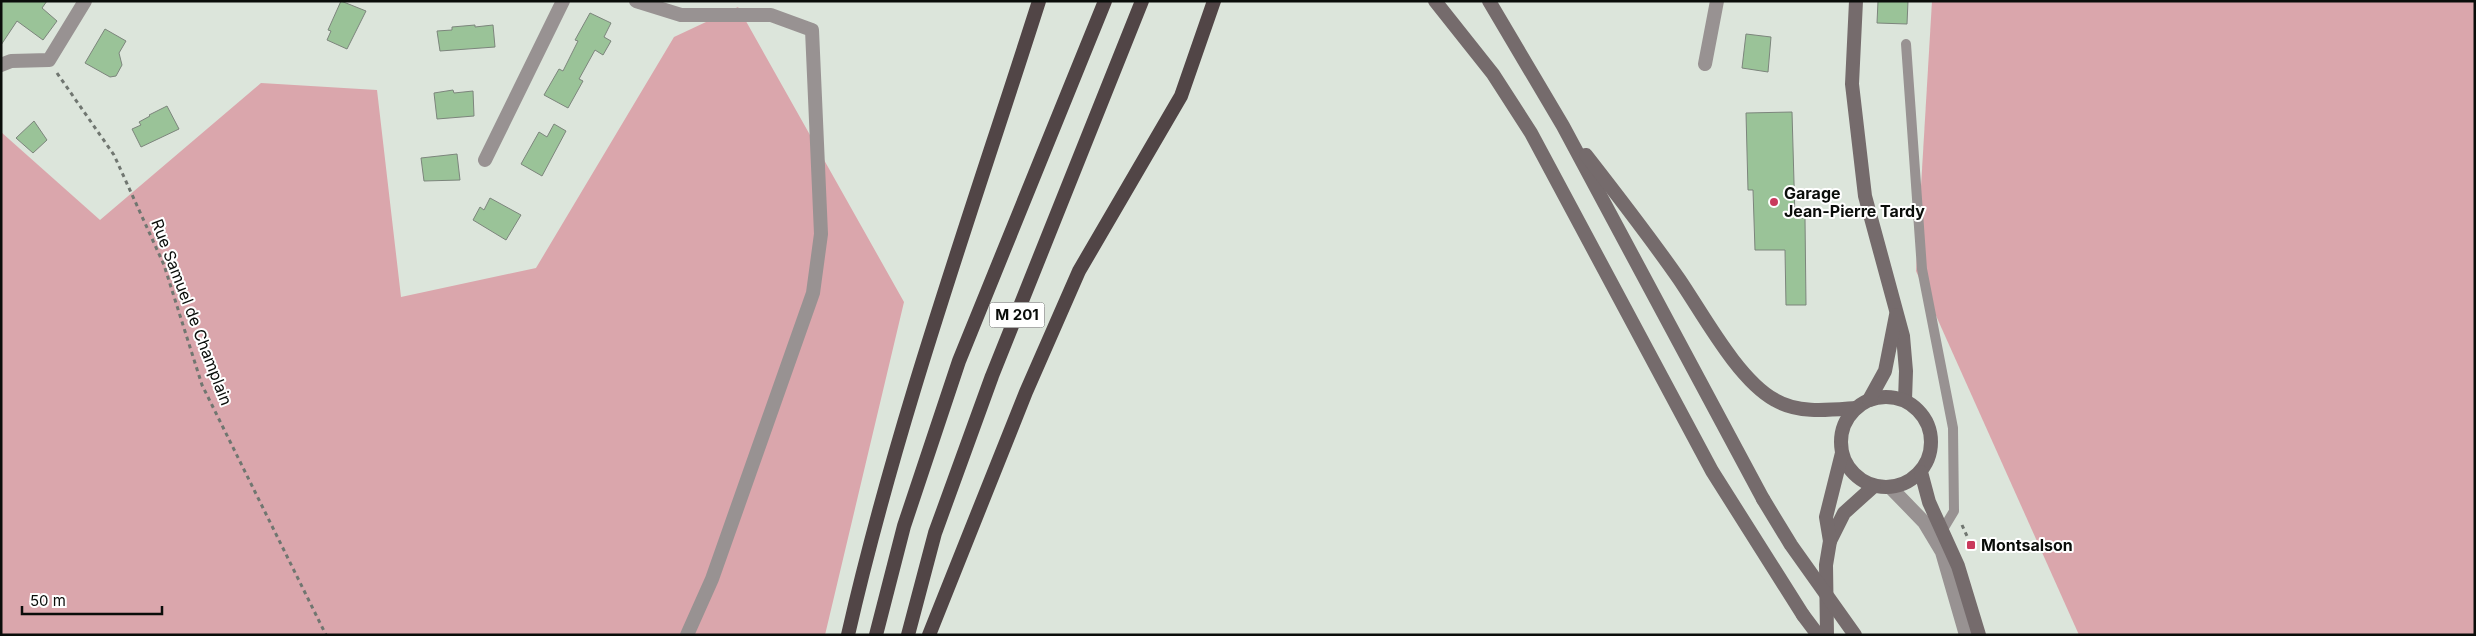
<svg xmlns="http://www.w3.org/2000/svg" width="2476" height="636" font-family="Inter,sans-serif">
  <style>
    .green { fill: #daa6ac }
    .building { fill: #9ac398; stroke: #7c857c }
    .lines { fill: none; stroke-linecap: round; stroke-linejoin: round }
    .path { stroke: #707670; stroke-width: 3; stroke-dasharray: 4 4; stroke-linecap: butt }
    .service { stroke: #989292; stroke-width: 10 }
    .minor { stroke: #989292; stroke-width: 14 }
    .secondary { stroke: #756b6c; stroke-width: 14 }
    .trunk { stroke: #514546; stroke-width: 14 }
    .secondary-bridge { stroke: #756b6c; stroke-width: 14 }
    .poi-dot { fill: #c93a5c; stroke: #fff; stroke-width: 2 }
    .labels { text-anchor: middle; stroke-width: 4; stroke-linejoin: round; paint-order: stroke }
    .shield { fill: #fff; stroke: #545654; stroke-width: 1 }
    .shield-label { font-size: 15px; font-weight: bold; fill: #0a0d0a }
    .poi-label { font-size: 16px; font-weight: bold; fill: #0a0d0a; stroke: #fff; text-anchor: start }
    .street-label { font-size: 16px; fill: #0a0d0a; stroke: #fff }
  </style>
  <rect width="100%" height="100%" fill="#dce5db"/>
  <g class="green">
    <path d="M1932,1H2475V635H2079L1916,271Z"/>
    <path d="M738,7L904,302L825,635H1V132L100,220L261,83L377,90L401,297L536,268L674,37Z"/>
  </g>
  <g class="building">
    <path d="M1,1H47L42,8L57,21L43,40L17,21L1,45Z"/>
    <path d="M341,1L366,11L347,49L327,40L331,31L328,30Z"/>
    <path d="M1878,1H1908L1907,24L1877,23Z"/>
    <path d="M590,13L611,23L604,37L611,41L603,55L595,50L579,79L583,81L568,108L544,95L559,69L563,71L578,41L575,40Z"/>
    <path d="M475,25V27L493,25L495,47L440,51L437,31L452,30V27Z"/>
    <path d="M105,29L126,41L119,53L122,65L116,76L110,77L85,63Z"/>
    <path d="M1746,34L1771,37L1768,72L1742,68Z"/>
    <path d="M453,90L454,93L473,91L474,116L437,119L434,93Z"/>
    <path d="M167,106L179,129L141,147L132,129L141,125L139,122L150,116L149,115Z"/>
    <path d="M1792,112L1795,218H1805L1806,305H1786L1785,250H1755L1753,190H1748L1746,113Z"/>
    <path d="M34,121L47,140L33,153L16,138Z"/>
    <path d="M554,124L566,131L542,176L521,164L539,132L547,137Z"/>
    <path d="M457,154L460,180L424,181L421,158Z"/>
    <path d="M490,198L521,215L506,240L473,220L480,207L484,210Z"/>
  </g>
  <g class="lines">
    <g class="path">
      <path d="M57,73L114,155L164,265L202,385L326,635"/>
      <path d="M1962,525L1971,545"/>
    </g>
    <path class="service" d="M1906,44L1922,269L1953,428L1954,511L1942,531"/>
    <g class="minor">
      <path d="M636,1L681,15H771L812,30L821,234L813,293L712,579L687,635"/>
      <path d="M1705,64L1717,1"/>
      <path d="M1,65L11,61L49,60L85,1"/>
      <path d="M485,160L563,1"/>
      <path d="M1891,488L1924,522L1942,552L1966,635"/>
    </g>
    <g class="secondary">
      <path d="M1435,1L1493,74L1531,133L1712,471L1803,615"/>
      <path d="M1489,1L1563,126L1763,499"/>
      <path d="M1856,1L1852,84L1865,196L1903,336L1906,371L1905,400"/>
      <path d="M1586,155C1618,196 1649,236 1679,279C1703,314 1738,380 1775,400C1799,414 1829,410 1856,408"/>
      <circle cx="1886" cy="442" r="45"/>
      <path d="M1869,400L1885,371L1896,315"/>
      <path d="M1921,472L1929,502L1958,566L1979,635"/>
      <path d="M1830,541L1844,513L1874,486"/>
      <path d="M1827,635L1826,565L1830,541L1826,517L1842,453"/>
    </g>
    <g class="trunk">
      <path d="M848,635C897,420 972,211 1039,1"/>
      <path d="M876,635L904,526L959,361L1105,1"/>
      <path d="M908,635L935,533L992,376L1142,1"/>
      <path d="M929,635L1026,392L1079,271L1181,96L1214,1"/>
    </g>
    <g class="secondary-bridge">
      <path d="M1763,499L1791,545L1855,635"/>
      <path d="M1803,615L1818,635"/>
    </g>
  </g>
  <g class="poi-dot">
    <circle cx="1774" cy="202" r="5"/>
    <rect x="1966" y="540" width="10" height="10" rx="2.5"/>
  </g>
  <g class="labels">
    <rect class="shield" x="989.5" y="302.5" width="55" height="25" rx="4"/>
    <g class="shield-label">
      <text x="1017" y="320">M 201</text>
    </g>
    <g class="poi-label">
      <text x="1784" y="199">Garage<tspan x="1784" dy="18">Jean-Pierre Tardy</tspan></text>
      <text x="1981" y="551">Montsalson</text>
    </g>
    <g class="street-label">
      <text transform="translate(192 312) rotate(69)" y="6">Rue Samuel de Champlain</text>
    </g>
  </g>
  <rect width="2476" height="636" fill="none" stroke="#0a0d0a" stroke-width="5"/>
  <path d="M22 606v8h140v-8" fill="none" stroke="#0a0d0a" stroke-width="2.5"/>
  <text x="30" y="606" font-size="15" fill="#0a0d0a" stroke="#ffffff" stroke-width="4" paint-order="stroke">50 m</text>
</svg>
